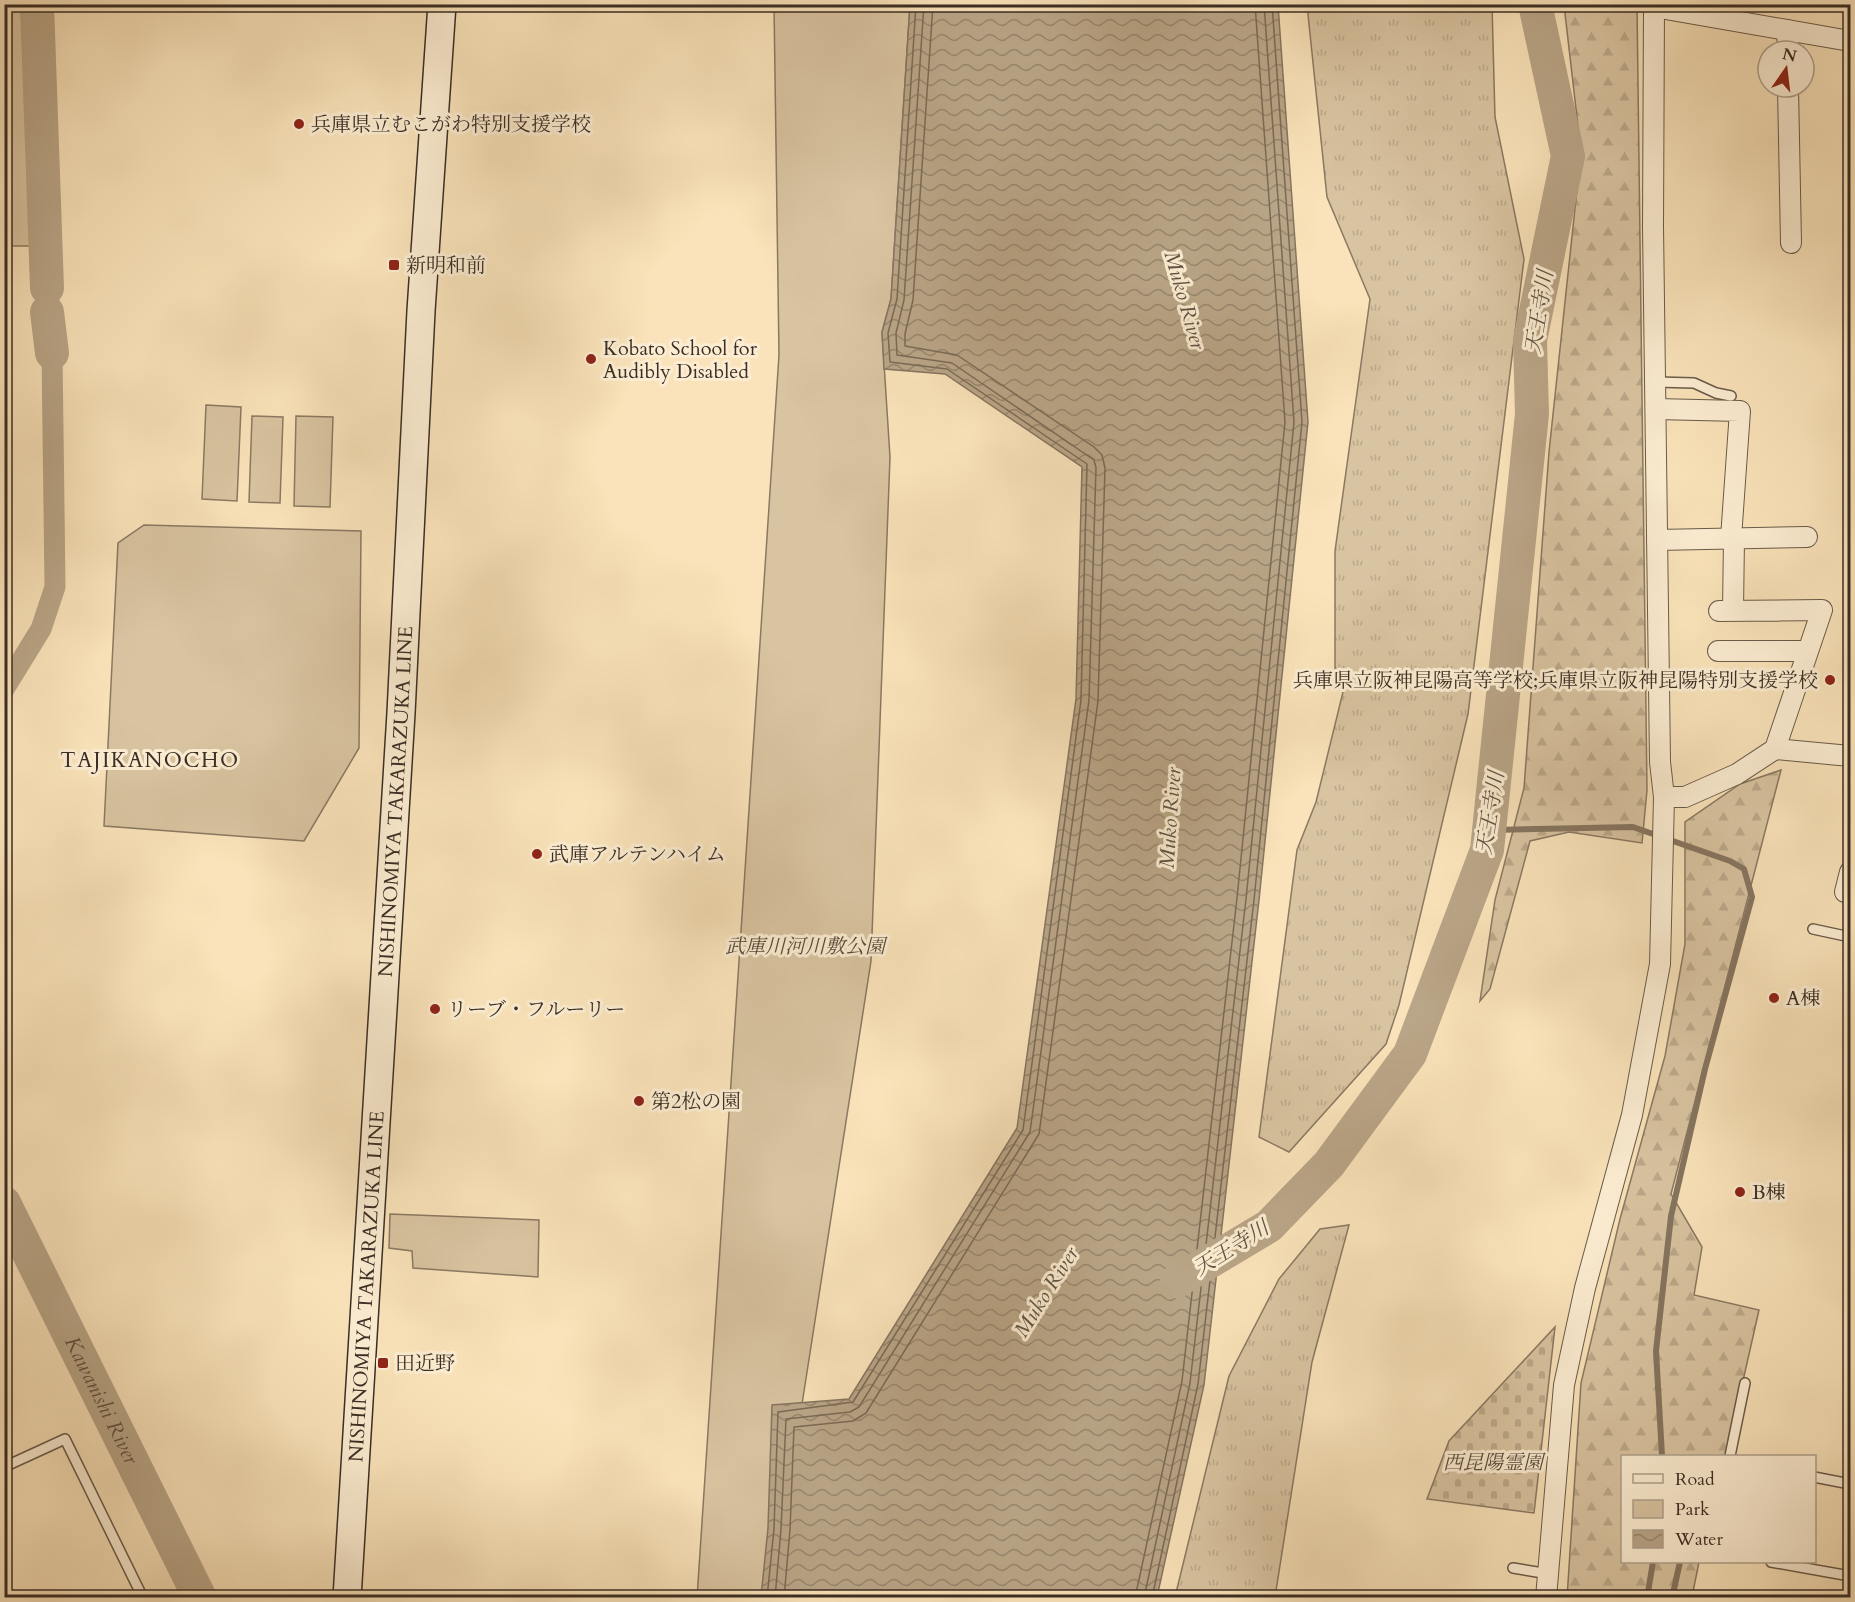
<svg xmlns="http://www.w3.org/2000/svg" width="1855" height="1602" font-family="Cardo,'Noto Serif JP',serif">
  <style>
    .grass { fill: url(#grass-tufts); stroke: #8a7963; stroke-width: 1.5 }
    .forest { fill: url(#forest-firs); stroke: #8a7963; stroke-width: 1.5 }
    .cemetery { fill: url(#cemetery-stones); stroke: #8a7963; stroke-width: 1.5 }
    .park { fill: #d9c4a1; stroke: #8a7963; stroke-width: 1.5 }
    .water { fill: url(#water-waves); stroke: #867560; stroke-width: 1.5 }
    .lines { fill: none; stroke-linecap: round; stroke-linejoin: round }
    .shore { stroke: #7a6a56; stroke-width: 1.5 }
    .stream { stroke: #867560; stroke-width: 6 }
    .canal { stroke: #b9a587; stroke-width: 21 }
    .river { stroke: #b9a587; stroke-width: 34 }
    .service-casing { stroke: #6a5b4a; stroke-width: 12 }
    .minor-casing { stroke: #6a5b4a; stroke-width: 22 }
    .secondary-casing { stroke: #3a2e25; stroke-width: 30 }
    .service { stroke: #fcedd2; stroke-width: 9 }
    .minor { stroke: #fcedd2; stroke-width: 20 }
    .secondary { stroke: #fcedd2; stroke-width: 27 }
    .poi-dot { fill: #8f2418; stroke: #fcedd2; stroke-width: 2 }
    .labels { text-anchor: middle; stroke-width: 6; stroke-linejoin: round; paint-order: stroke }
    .poi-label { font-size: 20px; fill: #3a2e25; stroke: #fcedd2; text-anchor: start }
    .street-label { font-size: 20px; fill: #3a2e25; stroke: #fcedd2 }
    .park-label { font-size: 20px; font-style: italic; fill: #5a4c3e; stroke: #fcedd2 }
    .water-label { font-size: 21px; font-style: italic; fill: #605242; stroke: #fcedd2 }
    .neighbourhood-label { font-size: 21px; letter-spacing: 1.5px; fill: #3a2e25; stroke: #fcedd2 }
  </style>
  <defs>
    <pattern id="grass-tufts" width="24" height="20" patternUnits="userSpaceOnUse" patternTransform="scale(1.5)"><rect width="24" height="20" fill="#d9c4a1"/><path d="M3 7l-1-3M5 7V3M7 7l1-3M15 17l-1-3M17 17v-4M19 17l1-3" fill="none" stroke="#bba98a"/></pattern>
    <pattern id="forest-firs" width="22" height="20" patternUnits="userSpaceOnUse" patternTransform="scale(1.5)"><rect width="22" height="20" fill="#d9c4a1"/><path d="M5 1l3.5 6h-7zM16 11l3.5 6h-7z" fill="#bba98a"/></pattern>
    <pattern id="cemetery-stones" width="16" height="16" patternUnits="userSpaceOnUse" patternTransform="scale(1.5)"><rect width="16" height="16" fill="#d9c4a1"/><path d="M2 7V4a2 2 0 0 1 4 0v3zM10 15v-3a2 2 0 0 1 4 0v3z" fill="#bba98a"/></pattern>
    <pattern id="water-waves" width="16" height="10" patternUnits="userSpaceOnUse" patternTransform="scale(1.5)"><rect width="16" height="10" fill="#b9a587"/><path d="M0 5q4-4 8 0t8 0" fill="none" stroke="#97876e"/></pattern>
  </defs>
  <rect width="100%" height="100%" fill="#fae3ba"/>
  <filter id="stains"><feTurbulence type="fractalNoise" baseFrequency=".00333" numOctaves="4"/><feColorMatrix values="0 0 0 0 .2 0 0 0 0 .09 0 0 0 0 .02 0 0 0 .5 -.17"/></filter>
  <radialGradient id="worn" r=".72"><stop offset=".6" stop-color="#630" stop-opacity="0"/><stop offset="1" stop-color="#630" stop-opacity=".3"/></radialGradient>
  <g class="grass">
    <path d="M1307,5H1492L1495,117L1524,259L1468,714L1399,1005L1386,1044L1289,1152L1259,1137L1297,850L1316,802L1343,692L1335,675V551L1370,299L1327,197Z"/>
    <path d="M1349,1225L1312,1362L1275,1597H1175L1229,1376L1279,1279L1320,1229Z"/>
  </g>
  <g class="forest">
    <path d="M1564,5H1637L1647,790L1642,843L1569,832L1530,841L1490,989L1480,1001L1495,900L1524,788L1549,452L1581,152Z"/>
    <path d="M1781,770L1671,1194L1702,1247L1694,1295L1759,1310L1726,1456H1622V1562H1699L1692,1597L1567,1598L1581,1383L1620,1219L1665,1056L1685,944V822L1740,784Z"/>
  </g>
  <path class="cemetery" d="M1555,1327L1534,1513L1427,1499L1449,1441Z"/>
  <g class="park">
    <path d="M4,5H21L31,246H5Z"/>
    <path d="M774,5H910L891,299L882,332L890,457L871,961L800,1417L786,1597L697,1598L779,355Z"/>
    <path d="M206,405L241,407L237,501L202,499Z"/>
    <path d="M252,416L283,417L280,503L249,502Z"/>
    <path d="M296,416L333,417L330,507L294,506Z"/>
    <path d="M144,525L361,531L359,748L304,841L104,826L118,543Z"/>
    <path d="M390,1214L539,1220L538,1277L413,1268L412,1251L389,1248Z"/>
  </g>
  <path class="water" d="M910,5H1278L1308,422L1259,900L1204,1385L1157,1597H761L768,1528L772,1405L849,1399L1017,1128L1076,699L1082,467L945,374L884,369L882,332L891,299Z"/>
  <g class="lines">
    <g class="shore">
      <path d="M767,1598L774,1529L778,1412L853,1402L1023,1130L1081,700L1087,464L947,369L890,362L888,333L897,299L916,4"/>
      <path d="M775,1598L781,1529L786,1419L850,1412L859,1407L1030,1132L1089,700L1096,468L1094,460L952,363L897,355L896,333L904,300L924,4"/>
      <path d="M784,1598L790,1530L794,1427L853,1421L866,1413L1039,1134L1098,701L1105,468L1102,455L1094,447L957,355L905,346V334L913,300L933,4"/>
      <path d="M1135,1598L1182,1381L1237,898L1285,422L1255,4"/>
      <path d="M1144,1598L1190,1383L1246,899L1294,422L1264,4"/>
      <path d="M1152,1598L1198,1384L1254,900L1302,422L1272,4"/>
    </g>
    <g class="stream">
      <path d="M1491,830L1633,827L1730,861L1744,869L1752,897L1705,1069L1671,1216L1656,1351L1662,1456"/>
      <path d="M1647,1598L1653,1562"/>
      <path d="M1672,1598L1680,1562"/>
    </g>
    <path class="canal" d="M4,689L41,629L55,587L52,353"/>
    <g class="river">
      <path d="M37,4L47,288"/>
      <path d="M47,312L52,353"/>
      <path id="s1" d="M4,1203L200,1598"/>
      <path d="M1177,1281L1269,1226L1329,1164L1410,1054L1487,850L1532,414L1530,340L1568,156L1535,4"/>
    </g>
    <defs>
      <g id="service">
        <path d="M1656,382L1694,383L1716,393L1731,396"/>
        <path d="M1813,929L1850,937"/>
        <path d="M1730,1456L1745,1383"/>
        <path d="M4,1467L65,1439L143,1598"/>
        <path d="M1814,1477L1850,1484"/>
        <path d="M1771,1562L1850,1576"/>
        <path d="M1513,1568L1549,1574"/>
      </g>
      <g id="minor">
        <path d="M1654,7L1850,41"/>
        <path d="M1787,30L1788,51"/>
        <path d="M1788,87L1791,243"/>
        <path d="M1656,409L1740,411L1731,538"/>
        <path d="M1657,540L1807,537"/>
        <path d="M1733,610L1734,538"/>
        <path d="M1718,651H1806"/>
        <path d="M1775,749L1850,756"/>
        <path d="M1664,797H1685L1737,774L1775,749L1822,610L1719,611"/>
        <path d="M1845,892L1850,872"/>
        <path d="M1546,1598L1564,1385L1585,1288L1632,1115L1660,964L1664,797L1660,762L1653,226L1654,4"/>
      </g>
      <g id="secondary">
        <path id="s2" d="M347,1598L401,713L421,311L442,4"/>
      </g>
    </defs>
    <use href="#service" class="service-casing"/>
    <use href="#minor" class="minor-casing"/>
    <use href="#secondary" class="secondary-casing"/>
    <use href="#service" class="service"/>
    <use href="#minor" class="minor"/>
    <use href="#secondary" class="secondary"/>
  </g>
  <g class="poi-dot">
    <circle cx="299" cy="124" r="6"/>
    <rect x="388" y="259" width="12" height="12" rx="3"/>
    <circle cx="591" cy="359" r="6"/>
    <circle cx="1830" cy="680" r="6"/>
    <circle cx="537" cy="854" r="6"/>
    <circle cx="1774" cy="998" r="6"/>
    <circle cx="435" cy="1009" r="6"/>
    <circle cx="639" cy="1101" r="6"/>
    <circle cx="1740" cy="1192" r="6"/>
    <rect x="377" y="1357" width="12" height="12" rx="3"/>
  </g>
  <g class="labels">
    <g class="poi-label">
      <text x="311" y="131">兵庫県立むこがわ特別支援学校</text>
      <text x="406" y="272">新明和前</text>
      <text x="603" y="355">Kobato School for<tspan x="603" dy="23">Audibly Disabled</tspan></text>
      <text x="1818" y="687" text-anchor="end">兵庫県立阪神昆陽高等学校;兵庫県立阪神昆陽特別支援学校</text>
      <text x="549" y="861">武庫アルテンハイム</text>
      <text x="1786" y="1005">A棟</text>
      <text x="447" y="1016">リーブ・フルーリー</text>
      <text x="651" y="1108">第2松の園</text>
      <text x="1752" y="1199">B棟</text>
      <text x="395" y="1370">田近野</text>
    </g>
    <g class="street-label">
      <text dy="7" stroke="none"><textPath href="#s2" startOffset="798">NISHINOMIYA TAKARAZUKA LINE</textPath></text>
      <text dy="7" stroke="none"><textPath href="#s2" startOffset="312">NISHINOMIYA TAKARAZUKA LINE</textPath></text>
    </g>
    <g class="park-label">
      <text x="805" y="953">武庫川河川敷公園</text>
      <text x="1493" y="1469">西昆陽霊園</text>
    </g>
    <g class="water-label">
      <text transform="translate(1185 300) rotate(74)" y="7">Muko River</text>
      <text transform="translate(1539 312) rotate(-81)" y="7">天王寺川</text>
      <text transform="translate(1490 813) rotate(-81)" y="7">天王寺川</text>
      <text transform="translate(1170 818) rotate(-86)" y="7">Muko River</text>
      <text transform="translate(1231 1248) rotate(-32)" y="7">天王寺川</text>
      <text transform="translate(1046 1292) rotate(-58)" y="7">Muko River</text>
      <text dy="7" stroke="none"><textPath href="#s1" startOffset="220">Kawanishi River</textPath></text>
    </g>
    <g class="neighbourhood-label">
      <text x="150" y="767">TAJIKANOCHO</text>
    </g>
  </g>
  <rect width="1855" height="1602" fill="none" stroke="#fae3ba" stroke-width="24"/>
  <rect x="6" y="6" width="1843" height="1590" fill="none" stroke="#3a2e25" stroke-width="3"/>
  <rect x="12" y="12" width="1831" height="1578" fill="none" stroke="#3a2e25" stroke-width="1.5"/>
  <rect x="1621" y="1455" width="195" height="108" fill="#fcedd2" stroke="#aea18d" stroke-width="1.5"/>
  <rect x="1633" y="1474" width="30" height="9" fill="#fcedd2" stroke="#aea18d" stroke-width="1.5"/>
  <text x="1675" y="1485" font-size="18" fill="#3a2e25">Road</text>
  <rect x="1633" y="1500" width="30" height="18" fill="#d9c4a1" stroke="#aea18d" stroke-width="1.5"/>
  <text x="1675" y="1515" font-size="18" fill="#3a2e25">Park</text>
  <rect x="1633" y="1530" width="30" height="18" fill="url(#water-waves)" stroke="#aea18d" stroke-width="1.5"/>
  <text x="1675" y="1545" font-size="18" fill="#3a2e25">Water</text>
  <g transform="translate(1786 69) rotate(14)"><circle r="28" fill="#fcedd2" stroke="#aea18d" stroke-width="1.5"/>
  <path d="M0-4.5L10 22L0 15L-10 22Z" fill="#8f2418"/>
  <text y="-9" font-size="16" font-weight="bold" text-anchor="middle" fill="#3a2e25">N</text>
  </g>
  <rect width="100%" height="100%" filter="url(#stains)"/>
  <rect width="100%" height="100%" fill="url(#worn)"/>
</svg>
